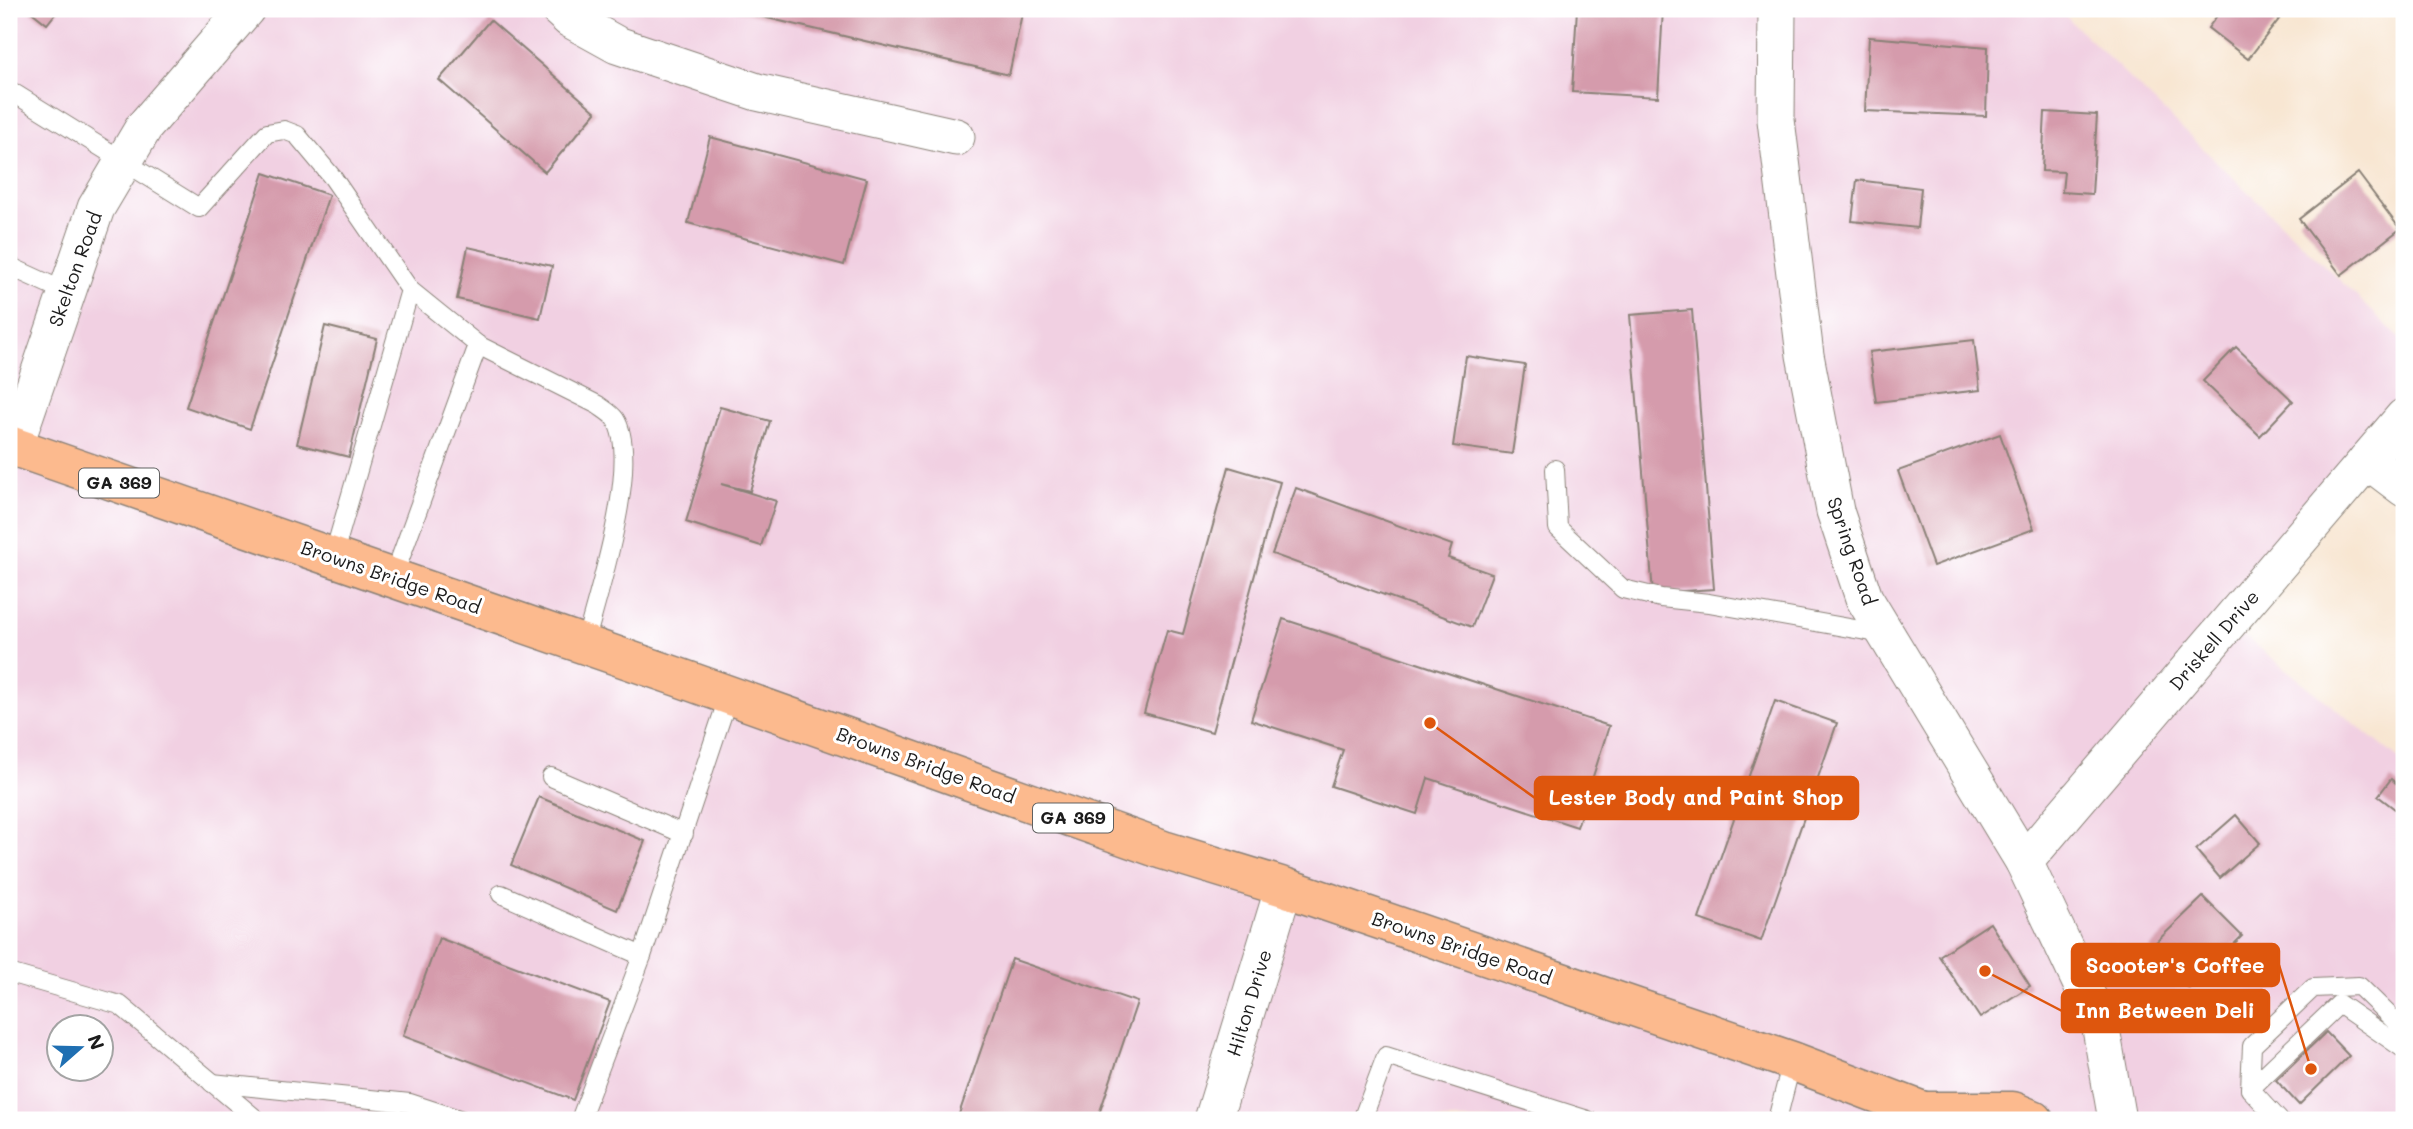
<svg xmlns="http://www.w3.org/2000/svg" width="2413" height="1129" font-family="Mali,sans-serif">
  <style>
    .built { fill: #f1d0e2; fill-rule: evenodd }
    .building { fill: #d59bac }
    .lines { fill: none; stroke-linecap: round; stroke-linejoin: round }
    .lane-casing { stroke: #8a8177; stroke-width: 20 }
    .street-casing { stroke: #8a8177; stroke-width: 39 }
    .primary-casing { stroke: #8a8177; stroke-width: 41 }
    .lane { stroke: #fff; stroke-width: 18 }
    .street { stroke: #fff; stroke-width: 37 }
    .primary { stroke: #fcba8e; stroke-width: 38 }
    .labels { text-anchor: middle; stroke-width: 6; stroke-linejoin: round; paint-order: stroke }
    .shield { fill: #fff; stroke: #606060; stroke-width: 2 }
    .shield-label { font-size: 18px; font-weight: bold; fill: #1c1c1c }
    .street-label { font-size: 19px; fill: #1c1c1c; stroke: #fff }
    .leader { fill: none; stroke: #de560d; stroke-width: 2.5 }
    .callout-dot { fill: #de560d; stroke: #fff; stroke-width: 2.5 }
    .callout { fill: #de560d; stroke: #de560d; stroke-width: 2.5 }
    .callout-label { font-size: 21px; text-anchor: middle; font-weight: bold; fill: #fff }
  </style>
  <rect width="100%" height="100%" fill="#fff"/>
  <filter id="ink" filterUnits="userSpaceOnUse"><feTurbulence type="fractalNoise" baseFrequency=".0143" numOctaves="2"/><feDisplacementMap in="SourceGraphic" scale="14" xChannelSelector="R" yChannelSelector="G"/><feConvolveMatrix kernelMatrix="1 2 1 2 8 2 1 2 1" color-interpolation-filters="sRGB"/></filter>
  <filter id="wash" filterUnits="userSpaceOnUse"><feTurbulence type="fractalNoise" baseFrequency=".00686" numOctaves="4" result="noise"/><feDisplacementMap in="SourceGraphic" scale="28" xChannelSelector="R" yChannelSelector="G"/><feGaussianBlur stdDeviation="1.57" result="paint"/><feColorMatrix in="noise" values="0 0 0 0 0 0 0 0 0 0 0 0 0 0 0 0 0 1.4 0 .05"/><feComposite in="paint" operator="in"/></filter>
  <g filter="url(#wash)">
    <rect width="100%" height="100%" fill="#f8e6d2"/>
    <path class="built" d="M9,9H2058L2404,342V405L2238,631L2404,763V1120H9ZM60,1028H102V1070H60Z"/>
    <g id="blocks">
      <g class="building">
        <path d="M28,9H59L47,24Z"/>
        <path d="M729,9H1023L1009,75Z"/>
        <path d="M1577,9H1663L1658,97L1572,92Z"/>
        <path d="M2222,9H2287L2248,59L2208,28Z"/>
        <path d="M490,20L596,112L545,172L439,80Z"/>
        <path d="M1869,37L1988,47L1986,116L1865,111Z"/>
        <path d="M2045,112L2097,115L2092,194L2062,192L2064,172L2042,171Z"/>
        <path d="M710,137L867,179L844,265L688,223Z"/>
        <path d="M264,173L329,195L250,429L186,407Z"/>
        <path d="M2358,173L2400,229L2341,275L2299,219Z"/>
        <path d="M1857,180L1921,188L1917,228L1852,221Z"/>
        <path d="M468,247L552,266L540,318L457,299Z"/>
        <path d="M1692,310L1714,589L1653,593L1630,315Z"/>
        <path d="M325,326L377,339L349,457L297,444Z"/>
        <path d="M1974,340L1980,390L1876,402L1869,352Z"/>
        <path d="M2236,347L2293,401L2260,436L2203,381Z"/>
        <path d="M1466,356L1525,365L1512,454L1453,446Z"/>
        <path d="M720,407L770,421L750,491L721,484L776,501L761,546L686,522Z"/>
        <path d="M2000,434L2034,529L1933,566L1898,471Z"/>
        <path d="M1229,467L1280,482L1212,732L1144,713L1167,630L1183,634Z"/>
        <path d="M1296,488L1452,545L1448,558L1492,574L1472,627L1272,554Z"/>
        <path d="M1283,619L1609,726L1577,827L1428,778L1417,814L1331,786L1343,750L1251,720Z"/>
        <path d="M1775,701L1837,723L1761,941L1699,919Z"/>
        <path d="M2391,779L2404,790V816L2378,796Z"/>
        <path d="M539,797L645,841L617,910L511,865Z"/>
        <path d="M2236,815L2260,843L2220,878L2196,850Z"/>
        <path d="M2203,897L2242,936L2189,988L2150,948Z"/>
        <path d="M1990,923L2030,986L1980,1018L1939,956Z"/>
        <path d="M439,938L610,1002L573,1100L403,1036Z"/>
        <path d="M1012,959L1137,1002L1097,1120H957Z"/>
        <path d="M2326,1032L2349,1056L2299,1105L2276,1080Z"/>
      </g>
    </g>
  </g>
  <g filter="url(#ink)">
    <use href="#blocks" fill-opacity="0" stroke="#8a8177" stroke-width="2"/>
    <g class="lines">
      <defs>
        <g id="lane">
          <path d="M9,90L199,208L267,133L284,130L297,135L333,178L410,290L333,557"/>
          <path d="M9,266L66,292"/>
          <path d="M478,345L598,405C603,409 611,413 615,419C642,461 597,596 585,644"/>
          <path d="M1555,469L1558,528L1623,589L1661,598L1709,603L1883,634"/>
          <path d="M393,578L478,345L410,290"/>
          <path d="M551,777L684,834"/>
          <path d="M501,894L642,956"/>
          <path d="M9,973L120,1005L257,1120"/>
          <path d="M212,1083L410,1103L462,1120"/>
          <path d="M2250,1089L2339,1004L2404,1049"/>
          <path d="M580,1120L642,956L729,695"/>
          <path d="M1362,1120L1386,1056L1588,1120"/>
          <path d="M1777,1120L1792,1061"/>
          <path d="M2279,1120L2250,1089L2252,1046L2313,988L2359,986L2404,1030"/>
        </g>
        <g id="street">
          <path d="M559,9L570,19L617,45L757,92L956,137"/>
          <path d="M1777,9L1776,120L1805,355L1835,511L1864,598L2024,862L2100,1023L2117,1120"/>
          <path d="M14,447L96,208L144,127L246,9"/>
          <path d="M2367,460L2404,488"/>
          <path d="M2024,862L2404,417"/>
          <path d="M1213,1120L1284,887"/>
        </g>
        <g id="primary">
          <path d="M9,445L678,677L1163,850L1284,887L1792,1061L1923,1111L1934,1120"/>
          <path d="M1923,1111H2013L2034,1120"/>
        </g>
      </defs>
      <use href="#lane" class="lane-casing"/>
      <use href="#street" class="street-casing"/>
      <use href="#primary" class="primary-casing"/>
      <use href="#lane" class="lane"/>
      <use href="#street" class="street"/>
      <use href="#primary" class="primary"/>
    </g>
  </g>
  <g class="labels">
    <g class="shield">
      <rect x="79" y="468.5" width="80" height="29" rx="5"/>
      <rect x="1033" y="803.5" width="80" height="29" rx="5"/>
    </g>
    <g class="shield-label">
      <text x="119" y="489">GA 369</text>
      <text x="1073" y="824">GA 369</text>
    </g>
    <g class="street-label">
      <text transform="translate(75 269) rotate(-70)" y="7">Skelton Road</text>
      <text transform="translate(1852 551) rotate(71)" y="7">Spring Road</text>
      <text transform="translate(391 577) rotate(19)" y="7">Browns Bridge Road</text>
      <text transform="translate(2214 640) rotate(-49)" y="7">Driskell Drive</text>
      <text transform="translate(926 765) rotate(20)" y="7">Browns Bridge Road</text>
      <text transform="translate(1462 948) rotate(19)" y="7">Browns Bridge Road</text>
      <text transform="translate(1249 1003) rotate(-73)" y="7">Hilton Drive</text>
    </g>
  </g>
  <path class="leader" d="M1430 723L1535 798M2311 1069L2279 965M1985 971L2062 1011"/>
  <g class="callout-dot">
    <circle cx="1430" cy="723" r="7"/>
    <circle cx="2311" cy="1069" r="7"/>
    <circle cx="1985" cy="971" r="7"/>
  </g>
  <g class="callout">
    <rect x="1535" y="777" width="323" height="42" rx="7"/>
    <rect x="2072" y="944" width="207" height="42" rx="7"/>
    <rect x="2062" y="990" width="207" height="42" rx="7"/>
  </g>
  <g class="callout-label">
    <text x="1696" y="805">Lester Body and Paint Shop</text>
    <text x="2175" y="973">Scooter's Coffee</text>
    <text x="2165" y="1018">Inn Between Deli</text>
  </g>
  <rect width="2413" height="1129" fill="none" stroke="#fff" stroke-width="35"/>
  <g transform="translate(80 1048) rotate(70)"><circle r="33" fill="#ffffff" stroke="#a4a4a4" stroke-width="2"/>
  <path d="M0-5L12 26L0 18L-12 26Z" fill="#1f6fb2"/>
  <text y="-10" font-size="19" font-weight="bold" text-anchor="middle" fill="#1c1c1c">N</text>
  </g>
</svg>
